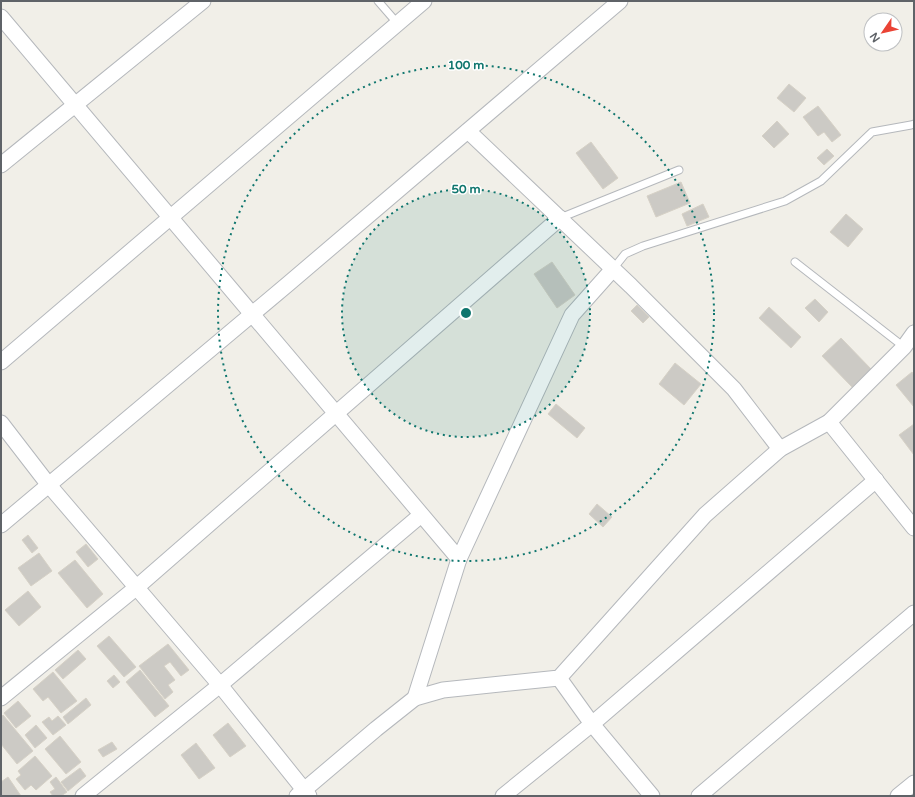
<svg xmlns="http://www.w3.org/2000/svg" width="915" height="797" font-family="'Varela Round',sans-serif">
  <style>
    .building { fill: #cccac5; stroke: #d6d1c6 }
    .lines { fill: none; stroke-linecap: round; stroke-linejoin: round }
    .lane-casing { stroke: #b5b8bc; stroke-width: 9 }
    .street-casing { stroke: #b5b8bc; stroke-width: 17 }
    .lane { stroke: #fff; stroke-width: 7 }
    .street { stroke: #fff; stroke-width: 15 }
    .ring { fill: none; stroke: #0f766e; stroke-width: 2; stroke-dasharray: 2 4 }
    .centre { fill: #0f766e; stroke: #fff; stroke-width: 2 }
    .ring-label { font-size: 12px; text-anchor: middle; font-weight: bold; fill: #0f766e; stroke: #fff; stroke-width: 3; stroke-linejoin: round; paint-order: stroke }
  </style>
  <rect width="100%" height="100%" fill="#f1efe8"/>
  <g class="building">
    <path d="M789,84L806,98L794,112L777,98Z"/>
    <path d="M818,106L841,135L832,142L824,132L818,136L803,117Z"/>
    <path d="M777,121L789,134L774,148L762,136Z"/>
    <path d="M591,142L618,178L603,189L576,153Z"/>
    <path d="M827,149L834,156L824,165L817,158Z"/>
    <path d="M681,182L690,203L656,217L647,196Z"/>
    <path d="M703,204L709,217L687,226L682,214Z"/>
    <path d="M846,214L863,229L848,247L830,232Z"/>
    <path d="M552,262L575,295L557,308L534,274Z"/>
    <path d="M815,299L828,312L819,322L805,308Z"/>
    <path d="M637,305L649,317L643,323L631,311Z"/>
    <path d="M769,307L801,337L791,348L759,318Z"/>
    <path d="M841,338L871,369L852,387L822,356Z"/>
    <path d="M675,363L701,384L684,405L659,384Z"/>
    <path d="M912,372L914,375V407L896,385Z"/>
    <path d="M556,404L585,428L577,438L548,414Z"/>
    <path d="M914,424V455L899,435Z"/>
    <path d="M597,504L612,517L603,527L589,514Z"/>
    <path d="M28,535L38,548L32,553L22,540Z"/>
    <path d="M86,544L98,559L88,567L76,552Z"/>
    <path d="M39,553L52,571L31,586L18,568Z"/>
    <path d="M75,560L103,594L87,608L58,573Z"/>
    <path d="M28,591L41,607L19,626L5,610Z"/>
    <path d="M109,636L136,667L124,677L97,646Z"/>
    <path d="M168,644L189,670L181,676L170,662L164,666L175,680L168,685L173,692L165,699L139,666Z"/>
    <path d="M78,650L86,659L63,679L55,670Z"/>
    <path d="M140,670L169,706L155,717L126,682Z"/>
    <path d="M53,672L77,701L61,713L48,697L43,701L33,689Z"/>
    <path d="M114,675L120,682L113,688L107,681Z"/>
    <path d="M86,698L91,705L68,724L63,717Z"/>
    <path d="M18,701L31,716L16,728L4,713Z"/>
    <path d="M3,715L33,751L17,764L1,744V717Z"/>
    <path d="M58,716L66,725L53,735L42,722L49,717L52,721Z"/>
    <path d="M228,723L246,746L230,757L213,735Z"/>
    <path d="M36,725L47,738L35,748L25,735Z"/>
    <path d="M60,736L81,762L66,774L45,749Z"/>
    <path d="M112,742L117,749L103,757L98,750Z"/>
    <path d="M196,743L215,768L199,779L181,755Z"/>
    <path d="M35,756L52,776L36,790L31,785L25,790L16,779L21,775L18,771Z"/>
    <path d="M80,768L86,776L68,791L61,782Z"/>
    <path d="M8,777L21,796H1V782Z"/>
    <path d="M56,777L67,792L61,796H53L50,792L55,789L50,782Z"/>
  </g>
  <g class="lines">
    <defs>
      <g id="lane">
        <path d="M378,1L398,24"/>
        <path d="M560,218L679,170"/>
        <path d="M795,262L904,347"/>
        <path d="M613,269L625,254L643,246L785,201L821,181L872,132L911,125L914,124"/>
      </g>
      <g id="street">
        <path d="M1,17L459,559"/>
        <path d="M468,131L631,286L734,389L780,449"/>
        <path d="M1,165L203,1"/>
        <path d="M1,362L424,1"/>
        <path d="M829,422L914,528"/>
        <path d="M1,423L48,484L220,685L309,796"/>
        <path d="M1,525L288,284L620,1"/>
        <path d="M559,678L592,724L652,796"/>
        <path d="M1,698L137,587L560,218"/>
        <path d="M415,698L459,559L572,315L613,269"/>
        <path d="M83,796L220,685L421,515"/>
        <path d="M297,796L376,729L415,698L443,690L559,678L705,515L780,449L829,422L904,347L914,333"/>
        <path d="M503,796L592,724L876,480"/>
        <path d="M699,796L914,613"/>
        <path d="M898,796L914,783"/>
      </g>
    </defs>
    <use href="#lane" class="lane-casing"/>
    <use href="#street" class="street-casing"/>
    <use href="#lane" class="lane"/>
    <use href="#street" class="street"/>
  </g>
  <circle cx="466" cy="313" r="124" fill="#0f766e" fill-opacity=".12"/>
  <g class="ring">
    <circle cx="466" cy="313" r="124"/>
    <circle cx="466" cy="313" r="248"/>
  </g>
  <circle cx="466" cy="313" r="6" class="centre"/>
  <g class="ring-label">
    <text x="466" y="69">100 m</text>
    <text x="466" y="193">50 m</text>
  </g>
  <rect width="915" height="797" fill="none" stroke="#5f6368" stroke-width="4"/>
  <g transform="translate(883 32) rotate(236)"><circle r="19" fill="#ffffff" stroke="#bfc1c3"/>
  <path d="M0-3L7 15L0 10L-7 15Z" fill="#ea4335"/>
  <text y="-6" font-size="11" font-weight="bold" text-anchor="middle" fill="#5f6368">N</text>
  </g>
</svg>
